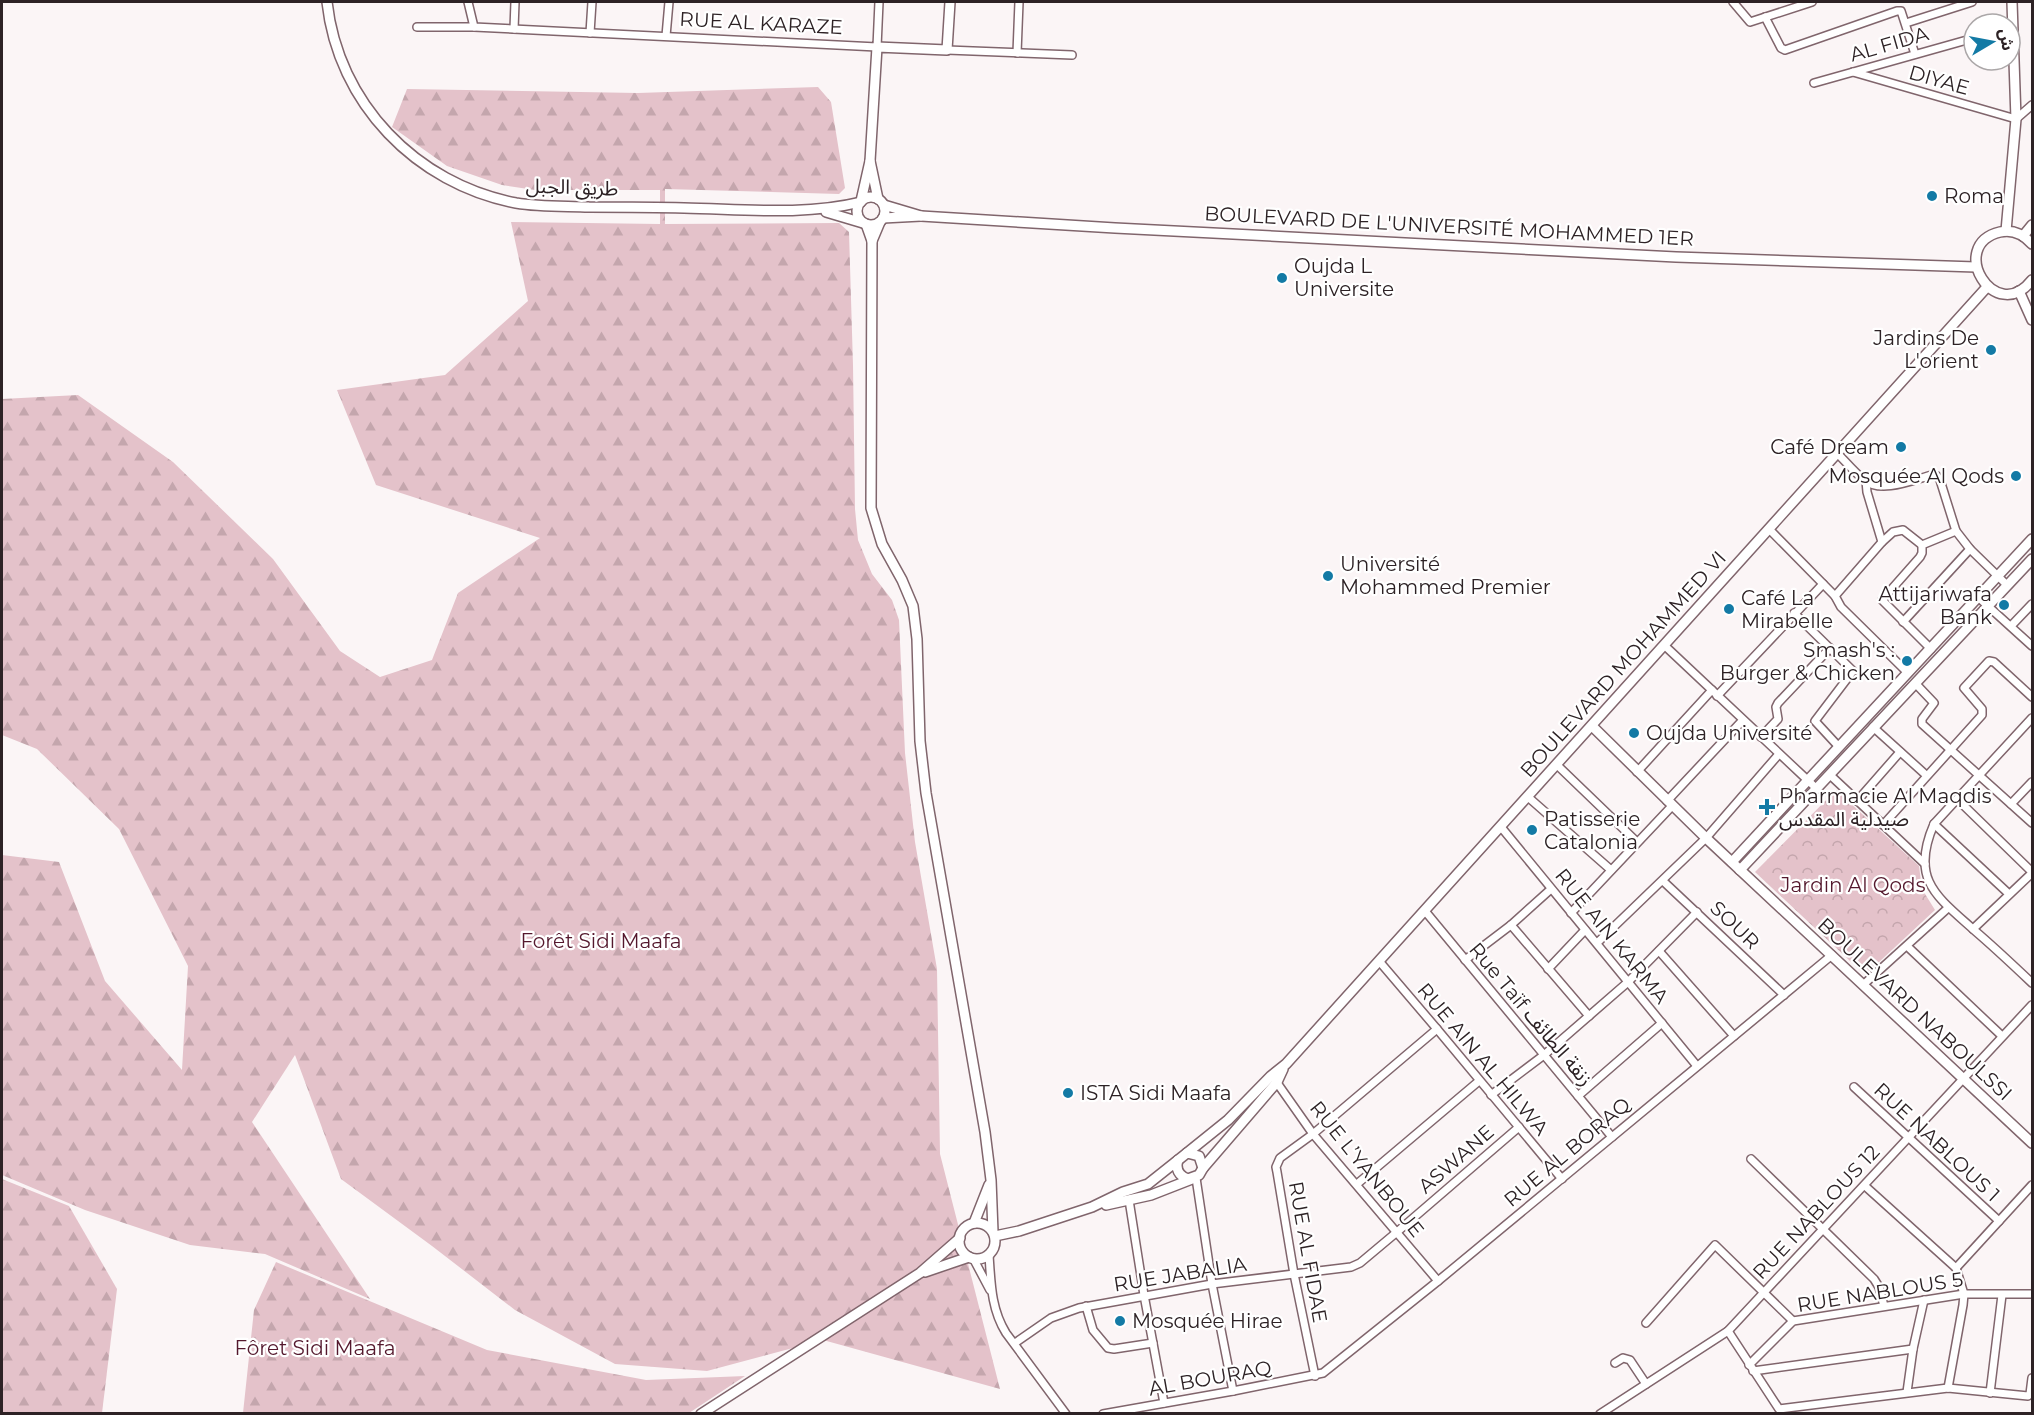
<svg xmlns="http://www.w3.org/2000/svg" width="2034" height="1415" font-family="Montserrat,'Noto Sans Arabic',sans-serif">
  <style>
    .forest { fill: url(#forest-firs) }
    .park { fill: url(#park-crowns) }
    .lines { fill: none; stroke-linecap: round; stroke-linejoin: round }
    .street-casing { stroke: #80656c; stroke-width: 10 }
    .secondary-casing { stroke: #80656c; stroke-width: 12 }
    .street { stroke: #fff; stroke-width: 7 }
    .secondary { stroke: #fff; stroke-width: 9 }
    .poi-dot { fill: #137aa5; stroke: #fff; stroke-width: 2 }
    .labels { text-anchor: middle; stroke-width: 4.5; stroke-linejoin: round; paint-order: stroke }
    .street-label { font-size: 20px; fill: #2d2225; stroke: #fff }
    .poi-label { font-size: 20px; fill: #2d2225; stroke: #fff; text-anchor: start }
    .park-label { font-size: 20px; fill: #54182d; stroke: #fff }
  </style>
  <defs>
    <pattern id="forest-firs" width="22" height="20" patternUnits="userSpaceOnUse" patternTransform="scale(1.5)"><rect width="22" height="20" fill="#e4c2ca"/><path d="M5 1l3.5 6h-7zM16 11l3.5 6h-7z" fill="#c4a6ad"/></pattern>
    <pattern id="park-crowns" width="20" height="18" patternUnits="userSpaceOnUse" patternTransform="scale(1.5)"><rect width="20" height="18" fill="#e4c2ca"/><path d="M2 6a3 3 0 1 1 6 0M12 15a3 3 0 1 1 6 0" fill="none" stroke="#c4a6ad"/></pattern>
  </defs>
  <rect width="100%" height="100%" fill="#fbf5f6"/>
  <g class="forest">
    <path d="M818,87L831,102L845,188L839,194L665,189V224L839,223L849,232L853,365L855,509L858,540L872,574L892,600L899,620L905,753L915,842L937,969L940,1154L1000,1389L823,1340L707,1371L615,1364L515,1310L432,1246L341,1179L295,1055L252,1122L370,1299L265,1254L190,1245L85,1210L2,1175V855L59,862L105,981L182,1070L188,966L119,829L37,749L2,735V399L78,395L173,462L273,559L340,651L380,677L432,660L458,593L540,538L376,485L337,390L445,375L528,301L511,222L660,224V190H535L502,185L447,166L392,127L407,89L638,93Z"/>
    <path d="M2,1179L69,1206L117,1289L102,1413H2Z"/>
    <path d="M276,1262L487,1350L646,1380L745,1376L689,1413H243L254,1310Z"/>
  </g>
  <path class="park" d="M1836,790L1919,866L1922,889L1935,910L1865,975L1755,872Z"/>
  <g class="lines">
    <defs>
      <g id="street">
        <path d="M468,2L474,27L877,47L879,2"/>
        <path d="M1733,2L1750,22L1812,2"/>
        <path d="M1765,17L1781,48L1785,50L1897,11H1901L1915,54"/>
        <path d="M1906,23L1972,2"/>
        <path d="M417,27H474"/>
        <path d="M514,29L515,2"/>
        <path d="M590,33L592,2"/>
        <path d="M666,36L669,2"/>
        <path d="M947,50L1072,55"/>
        <path d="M1017,53L1019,2"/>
        <path d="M1853,72L2016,119L2032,105"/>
        <path d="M1814,83L1974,38"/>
        <path d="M1837,453C1846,462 1854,472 1864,480C1881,494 1913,480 1932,475L1937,476L1940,480L1956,531L1970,549L2007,585"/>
        <path d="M1769,529L1835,596L1841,607L1908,673"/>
        <path d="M1882,542L1893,532L1903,530L1922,545"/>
        <path d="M1835,596L1882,542L1867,492L1866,481"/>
        <path d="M1979,598L2032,646"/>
        <path d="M1794,613L1853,671L1815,721L1839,747"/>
        <path d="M1903,622L1970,549"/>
        <path d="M2011,626L2032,604"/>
        <path d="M1664,645L1817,789"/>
        <path d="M1931,649L1882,600L1920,557L1922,553V545L1956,531"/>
        <path d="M1915,683L1934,703L1922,719V724L2032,823"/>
        <path d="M1717,696L1823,584"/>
        <path d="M2032,718L1934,824C1910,879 1936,896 1974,930C1994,947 2013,965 2032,983"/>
        <path d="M1873,727L1926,775"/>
        <path d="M1761,737L1778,719L1776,707L1778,703L1830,648"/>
        <path d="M1557,765L1637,842"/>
        <path d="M1637,772L1712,690"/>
        <path d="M1830,775L1925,864"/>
        <path d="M1528,797L1611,870"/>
        <path d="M1957,799L2032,872"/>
        <path d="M1667,801L1742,721"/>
        <path d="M1857,801L1900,752"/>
        <path d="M2011,804L2032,782"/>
        <path d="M1934,824L2009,894"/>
        <path d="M1883,825L1982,715V709L1964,688L1989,661L1994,662L2032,697"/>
        <path d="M1501,827L1697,1066"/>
        <path d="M1663,881L1784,995"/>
        <path d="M1425,911L1612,1137"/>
        <path d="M1571,913L1672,806"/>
        <path d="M1511,925L1589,1016"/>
        <path d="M1973,929L2032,873"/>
        <path d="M1597,943L1706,838L1779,754"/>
        <path d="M1908,947L2002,1036"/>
        <path d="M1659,951L1734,1036"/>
        <path d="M1465,960L1511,925L1551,889"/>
        <path d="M1379,961L1437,1029L1562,1179"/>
        <path d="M1548,969L1585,930"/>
        <path d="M1863,985L1948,908"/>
        <path d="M1275,1080L1313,1134L1438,1281"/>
        <path d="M1854,1087L1999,1221"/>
        <path d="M1491,1095L1544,1055L1628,982L1697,912"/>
        <path d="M1578,1096L1662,1023"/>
        <path d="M1751,1159L1874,1279L1879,1287L1884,1306"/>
        <path d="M1196,1178L1212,1284L1233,1391"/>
        <path d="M1357,1184L1479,1081"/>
        <path d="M1865,1186L1956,1268L1964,1294L1963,1305L1948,1388"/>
        <path d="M1129,1200L1144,1295L1164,1403"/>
        <path d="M989,1255C991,1283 991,1309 1006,1333L1066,1414"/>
        <path d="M973,1258L990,1290"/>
        <path d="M1956,1268L2032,1185"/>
        <path d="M1086,1306L1093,1330L1108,1348L1114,1349L1153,1343"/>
        <path d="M1646,1323L1715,1245L1793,1321"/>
        <path d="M1728,1331L1779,1409L1948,1388L2028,1396L2030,1394L2032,1378"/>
        <path d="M1015,1343L1051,1318L1079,1308L1212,1284L1351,1267L1360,1263L1397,1232L1519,1127"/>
        <path d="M1615,1363L1623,1358L1630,1360L1646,1384"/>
        <path d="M1749,1365L1793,1321L1964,1294H2032"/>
        <path d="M1753,1371L1913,1349"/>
        <path d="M1315,1376L1294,1274L1277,1172L1276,1167L1280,1158L1313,1134L1437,1029"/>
        <path d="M1907,1392L1913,1349L1924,1300"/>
        <path d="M1990,1393L2002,1295"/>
        <path d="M1103,1414L1233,1391L1323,1373L1438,1281L1832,955"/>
        <path d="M1600,1414L1728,1331L2032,1005"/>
      </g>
      <g id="secondary">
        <path d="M327,2C338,103 416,184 516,203C540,207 564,206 589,207C620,207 652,207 684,208C742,209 804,216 861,202"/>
        <path d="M870,161L877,47L947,50L950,2"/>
        <circle cx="871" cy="211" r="14"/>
        <path d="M861,201L870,161L878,199"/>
        <path d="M826,212L863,223"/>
        <path d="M921,216L1115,228L1676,257L1976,267"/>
        <path d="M883,218L921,216L884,205"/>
        <path d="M866,224L872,241L880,222"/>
        <path d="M2006,231L2016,119L2012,2"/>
        <path d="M2023,236L2032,225"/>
        <path d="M872,241L871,508L882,544L902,580L913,606L917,639L920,741L926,793L985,1132L991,1180L993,1232"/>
        <path d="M2032,244C2024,235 2013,229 2000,232C1946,245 1995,327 2032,280"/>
        <path d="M2019,291L2032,320"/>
        <path d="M1592,726L1706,838L2032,1143"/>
        <path d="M1732,862L2032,539"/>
        <path d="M1740,870L2032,559"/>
        <path d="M1187,1153L1228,1120L1271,1076L1286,1064L1987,287"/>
        <path d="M1178,1160C1175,1169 1179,1176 1188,1179L1199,1175L1203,1168L1277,1082L1283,1069"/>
        <path d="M1106,1205L1151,1195L1192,1179"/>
        <circle cx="977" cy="1241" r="18"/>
        <path d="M974,1223L989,1185"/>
        <path d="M995,1236L1019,1231L1092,1207L1123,1192L1148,1184L1187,1153L1199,1156L1203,1168"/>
        <path d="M925,1272L969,1257"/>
        <path d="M701,1414L920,1273L960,1238"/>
      </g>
    </defs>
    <use href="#street" class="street-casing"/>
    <use href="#secondary" class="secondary-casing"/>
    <use href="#street" class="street"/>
    <use href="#secondary" class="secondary"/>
  </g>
  <g class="poi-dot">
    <circle cx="1932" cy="196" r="6"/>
    <circle cx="1282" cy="278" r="6"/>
    <circle cx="1991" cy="350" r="6"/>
    <circle cx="1901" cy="447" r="6"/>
    <circle cx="2016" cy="476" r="6"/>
    <circle cx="1328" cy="576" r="6"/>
    <circle cx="2004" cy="605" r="6"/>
    <circle cx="1729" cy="609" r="6"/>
    <circle cx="1907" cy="661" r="6"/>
    <circle cx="1634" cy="733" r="6"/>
    <path d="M1764 798h6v6h6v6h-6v6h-6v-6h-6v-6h6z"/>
    <circle cx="1532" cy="830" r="6"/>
    <circle cx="1068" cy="1093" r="6"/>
    <circle cx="1120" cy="1321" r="6"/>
  </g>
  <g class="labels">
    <g class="street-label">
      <text transform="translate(761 23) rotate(3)" y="7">RUE AL KARAZE</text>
      <text transform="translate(1889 44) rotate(-16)" y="7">AL FIDA</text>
      <text transform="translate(1939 80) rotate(16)" y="7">DIYAE</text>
      <text transform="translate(572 187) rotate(2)" y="7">طريق الجبل</text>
      <text transform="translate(1449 226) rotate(3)" y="7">BOULEVARD DE L'UNIVERSITÉ MOHAMMED 1ER</text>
      <text transform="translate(1623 664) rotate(-48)" y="7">BOULEVARD MOHAMMED VI</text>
      <text transform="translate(1735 925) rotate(44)" y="7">SOUR</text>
      <text transform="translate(1612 936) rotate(51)" y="7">RUE AIN KARMA</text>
      <text transform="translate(1915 1009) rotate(43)" y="7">BOULEVARD NABOULSSI</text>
      <text transform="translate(1531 1014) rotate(50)" y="7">Rue Taïf زنقة الطائف</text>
      <text transform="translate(1483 1059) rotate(50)" y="7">RUE AIN AL HILWA</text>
      <text transform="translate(1937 1142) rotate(43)" y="7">RUE NABLOUS 1</text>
      <text transform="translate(1567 1152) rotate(-40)" y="7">RUE AL BORAQ</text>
      <text transform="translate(1456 1159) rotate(-41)" y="7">ASWANE</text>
      <text transform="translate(1367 1169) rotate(51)" y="7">RUE L’YANBOUE</text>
      <text transform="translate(1816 1212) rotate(-47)" y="7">RUE NABLOUS 12</text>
      <text transform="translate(1308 1252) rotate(80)" y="7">RUE AL FIDAE</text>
      <text transform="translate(1180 1274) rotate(-9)" y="7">RUE JABALIA</text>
      <text transform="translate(1880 1292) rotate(-9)" y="7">RUE NABLOUS 5</text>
      <text transform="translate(1210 1378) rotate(-10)" y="7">AL BOURAQ</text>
    </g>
    <g class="poi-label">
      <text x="1944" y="203">Roma</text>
      <text x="1294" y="273">Oujda L<tspan x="1294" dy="23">Universite</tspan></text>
      <text x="1979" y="345" text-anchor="end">Jardins De<tspan x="1979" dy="23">L'orient</tspan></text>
      <text x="1889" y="454" text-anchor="end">Café Dream</text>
      <text x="2004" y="483" text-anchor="end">Mosquée Al Qods</text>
      <text x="1340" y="571">Université<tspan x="1340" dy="23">Mohammed Premier</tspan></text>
      <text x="1992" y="601" text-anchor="end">Attijariwafa<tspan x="1992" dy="23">Bank</tspan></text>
      <text x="1741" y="605">Café La<tspan x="1741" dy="23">Mirabelle</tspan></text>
      <text x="1895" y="657" text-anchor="end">Smash's :<tspan x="1895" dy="23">Burger &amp; Chicken</tspan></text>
      <text x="1646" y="740">Oujda Université</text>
      <text x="1779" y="803">Pharmacie Al Maqdis<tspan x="1779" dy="23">صيدلية المقدس</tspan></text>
      <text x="1544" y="826">Patisserie<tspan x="1544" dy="23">Catalonia</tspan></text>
      <text x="1080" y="1100">ISTA Sidi Maafa</text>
      <text x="1132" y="1328">Mosquée Hirae</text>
    </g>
    <g class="park-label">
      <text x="1853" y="892">Jardin Al Qods</text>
      <text x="601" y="948">Forêt Sidi Maafa</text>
      <text x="315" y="1355">Fôret Sidi Maafa</text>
    </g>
  </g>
  <rect width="2034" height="1415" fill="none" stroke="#2d2225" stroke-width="6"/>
  <g transform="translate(1992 42) rotate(80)"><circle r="28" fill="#ffffff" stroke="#aba7a8" stroke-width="1.5"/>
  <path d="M0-4.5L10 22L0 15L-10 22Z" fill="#137aa5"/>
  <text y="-9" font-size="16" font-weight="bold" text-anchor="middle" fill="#2d2225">ش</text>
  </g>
</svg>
